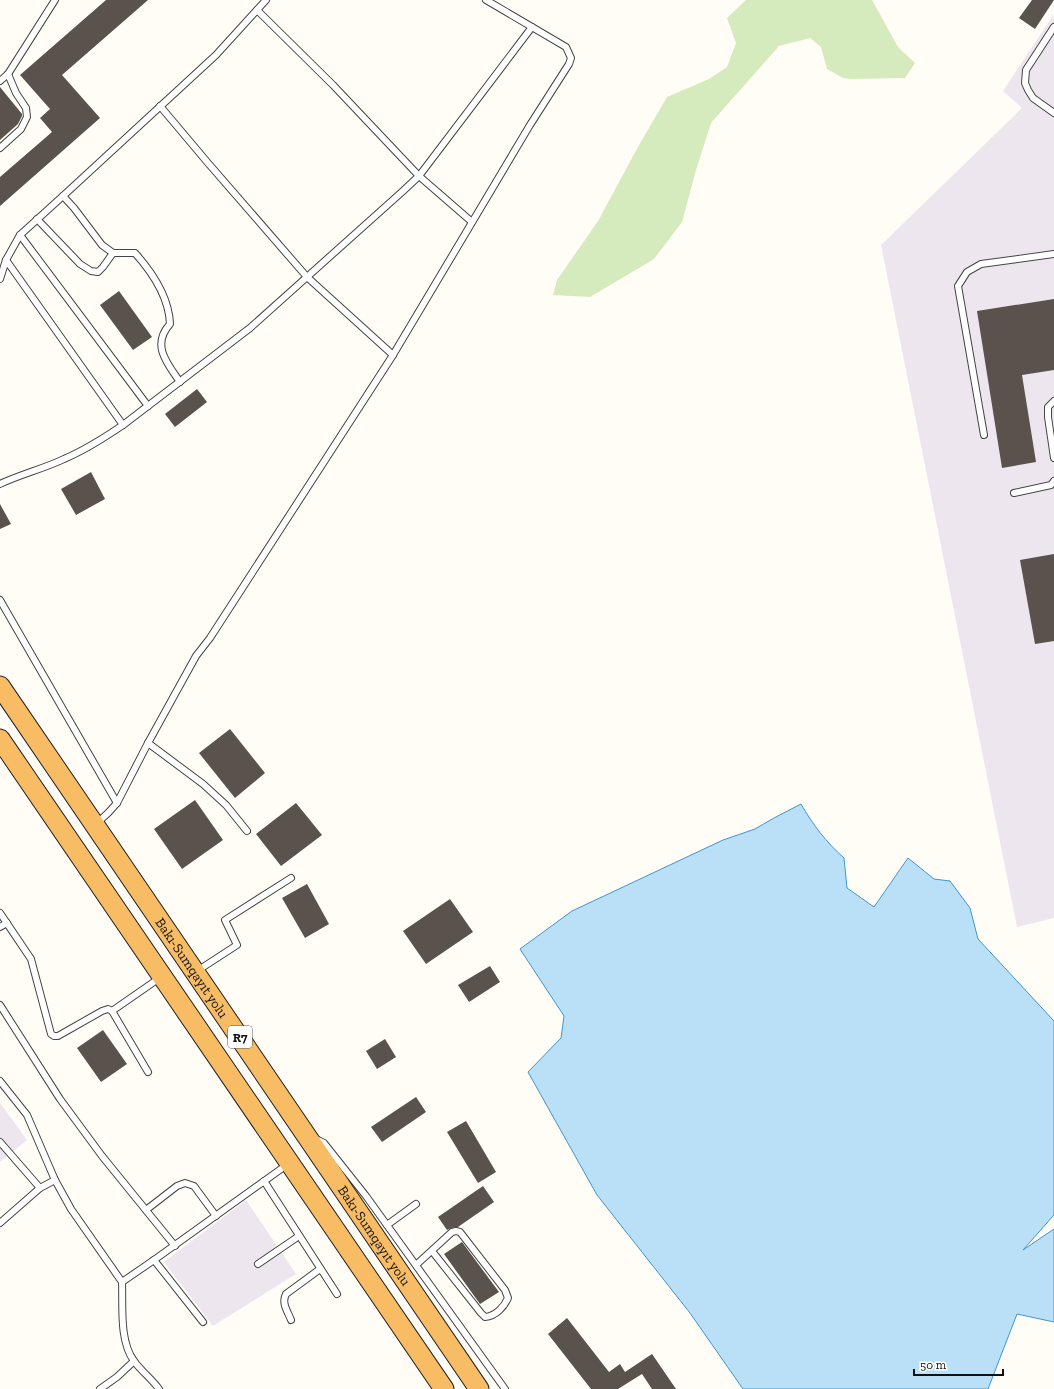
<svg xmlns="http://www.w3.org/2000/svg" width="1054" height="1389" font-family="'Zilla Slab',serif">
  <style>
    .industrial { fill: #eee6ef }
    .green { fill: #d5ebbd }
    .water { fill: #b9e0f7; stroke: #3f96cf }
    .building { fill: #5a524d }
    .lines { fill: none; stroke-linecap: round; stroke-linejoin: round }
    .service-casing { stroke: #444; stroke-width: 8 }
    .trunk-casing { stroke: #222; stroke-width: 21 }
    .service { stroke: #fff; stroke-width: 6 }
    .trunk { stroke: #f7bc64; stroke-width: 19 }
    .labels { text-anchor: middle; stroke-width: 4; stroke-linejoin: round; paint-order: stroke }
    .shield { fill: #fff; stroke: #585858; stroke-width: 1 }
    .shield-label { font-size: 13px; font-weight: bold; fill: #111 }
    .street-label { font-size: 14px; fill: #111; stroke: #fff }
  </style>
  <rect width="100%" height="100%" fill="#fffdf5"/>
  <g class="industrial">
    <path d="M1054,14V918L1017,927L881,245L1022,108L1003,91Z"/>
    <path d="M0,1103L27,1140L0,1162Z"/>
    <path d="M246,1200L296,1274L213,1326L164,1262Z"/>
  </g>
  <path class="green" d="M746,0H872L898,47L915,63L905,78L851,79L843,78L827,69L821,47L810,38L779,46L711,123L696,170L682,222L654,259L590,297L553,295L557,280L598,221L639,145L667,97L709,79L727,67L736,43L727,18Z"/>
  <path class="water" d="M801,804C813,825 826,842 844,858L847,888L874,907L908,858L934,879L950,881L970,908L978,939L1054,1021V1215L1023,1250L1054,1229V1322L1017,1314L988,1389H743L690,1313L597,1195L528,1072L561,1038L564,1016L520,949L572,911L723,840L755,829L774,818Z"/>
  <g class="building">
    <path d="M106,0H148L62,75L100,118L0,206V177L52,132L40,118L50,109L20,75Z"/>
    <path d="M1032,0H1054L1035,29L1019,18Z"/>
    <path d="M0,87L22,114V116L18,124L0,140Z"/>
    <path d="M119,291L152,337L133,350L100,305Z"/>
    <path d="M1054,299V370L1022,375L1036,462L1002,468L977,311Z"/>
    <path d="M197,389L207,402L175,427L165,414Z"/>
    <path d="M91,472L105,499L76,515L61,489Z"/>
    <path d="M0,504L11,524L0,529Z"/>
    <path d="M1054,554V641L1035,644L1020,560Z"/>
    <path d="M230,729L265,773L235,798L199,753Z"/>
    <path d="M195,800L223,840L182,869L154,829Z"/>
    <path d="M296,803L322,835L281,866L256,834Z"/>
    <path d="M307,884L329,924L305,938L282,898Z"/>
    <path d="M450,899L473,932L426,964L403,931Z"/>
    <path d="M490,966L500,982L469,1002L458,985Z"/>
    <path d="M103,1030L127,1064L101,1082L77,1048Z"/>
    <path d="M385,1039L396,1057L377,1069L366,1051Z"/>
    <path d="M416,1097L426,1112L382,1142L371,1127Z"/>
    <path d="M466,1121L496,1172L478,1183L447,1132Z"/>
    <path d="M483,1186L494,1202L458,1227L451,1228L447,1230L438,1217Z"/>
    <path d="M462,1242L499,1292L480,1304L444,1254Z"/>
    <path d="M567,1318L609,1372L620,1364L625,1372L652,1354L676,1389H652L642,1374L618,1389H591L548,1334Z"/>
  </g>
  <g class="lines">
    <defs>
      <g id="service">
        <path d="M257,10L333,85L419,176L472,222"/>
        <path d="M1054,27L1026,70L1025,83L1028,90L1033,98L1054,113"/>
        <path d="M0,81L8,74L55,0"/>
        <path d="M160,106L208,163L307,277L393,355"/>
        <path d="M0,148L21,129L27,117L26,108L16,93L8,74"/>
        <path d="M37,219L80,264L91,271L98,272L103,267L113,253"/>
        <path d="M20,235L148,406"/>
        <path d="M0,279L6,260L20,235L63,196"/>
        <path d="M180,382C167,363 151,345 170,324C169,297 152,272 135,253H113L102,245L74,208L63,196L216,55L266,0"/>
        <path d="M1054,401L1048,407V417L1054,458"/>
        <path d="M123,425L250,328L403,191L419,176L532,27"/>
        <path d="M984,435L958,286L967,272L981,264L1054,254"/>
        <path d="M0,484C21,474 43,469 64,459C85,450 104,438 123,425L6,260"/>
        <path d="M1014,493L1051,485L1054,481"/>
        <path d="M0,600L117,803"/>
        <path d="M148,743L203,784L226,805L247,831"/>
        <path d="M97,823L108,813L117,803L148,743L196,656L210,638L393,355L530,125L569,64L571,58L566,47L486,0"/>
        <path d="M0,913L31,959L51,1034L54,1036H58L102,1011L108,1009L112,1011L148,1072"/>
        <path d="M0,927L7,923"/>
        <path d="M197,971L237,945L225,920L291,878"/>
        <path d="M0,1005L60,1099L102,1156L175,1246"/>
        <path d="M112,1011L161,977"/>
        <path d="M0,1081L27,1115L55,1180L71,1209L122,1282"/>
        <path d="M316,1139L324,1143L366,1196L505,1389"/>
        <path d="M0,1142L40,1188"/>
        <path d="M264,1181L337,1294"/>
        <path d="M146,1210L177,1186L185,1183L194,1186L216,1216"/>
        <path d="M0,1223L40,1188L55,1180"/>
        <path d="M387,1225L416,1204"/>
        <path d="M154,1260L203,1322"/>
        <path d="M258,1264L299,1236"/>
        <path d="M416,1265L452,1232L456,1231L460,1232L505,1290L508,1298C504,1307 496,1316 485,1317L481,1313L432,1251"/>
        <path d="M291,1320C288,1312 281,1303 286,1294L320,1269"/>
        <path d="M100,1389L117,1377L134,1361"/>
        <path d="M159,1389C152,1379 141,1371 134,1361C119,1341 123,1305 122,1282L154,1260L288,1164"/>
      </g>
      <g id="trunk">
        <path id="s1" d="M0,686L479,1389"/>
        <path d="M0,739L444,1389"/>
      </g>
    </defs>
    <use href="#service" class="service-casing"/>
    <use href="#trunk" class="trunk-casing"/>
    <use href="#service" class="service"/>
    <use href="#trunk" class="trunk"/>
  </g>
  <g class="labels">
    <rect class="shield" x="228" y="1026" width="24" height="22" rx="3"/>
    <g class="shield-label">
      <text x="240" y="1042">R7</text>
    </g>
    <g class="street-label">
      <text dy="5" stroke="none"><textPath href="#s1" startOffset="341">Bakı-Sumqayıt yolu</textPath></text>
      <text dy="5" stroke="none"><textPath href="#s1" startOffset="665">Bakı-Sumqayıt yolu</textPath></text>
    </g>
  </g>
  <path d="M914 1369v6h89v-6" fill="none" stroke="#111111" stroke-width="2"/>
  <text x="920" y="1369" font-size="12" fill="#111111" stroke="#ffffff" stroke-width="3" paint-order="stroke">50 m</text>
</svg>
